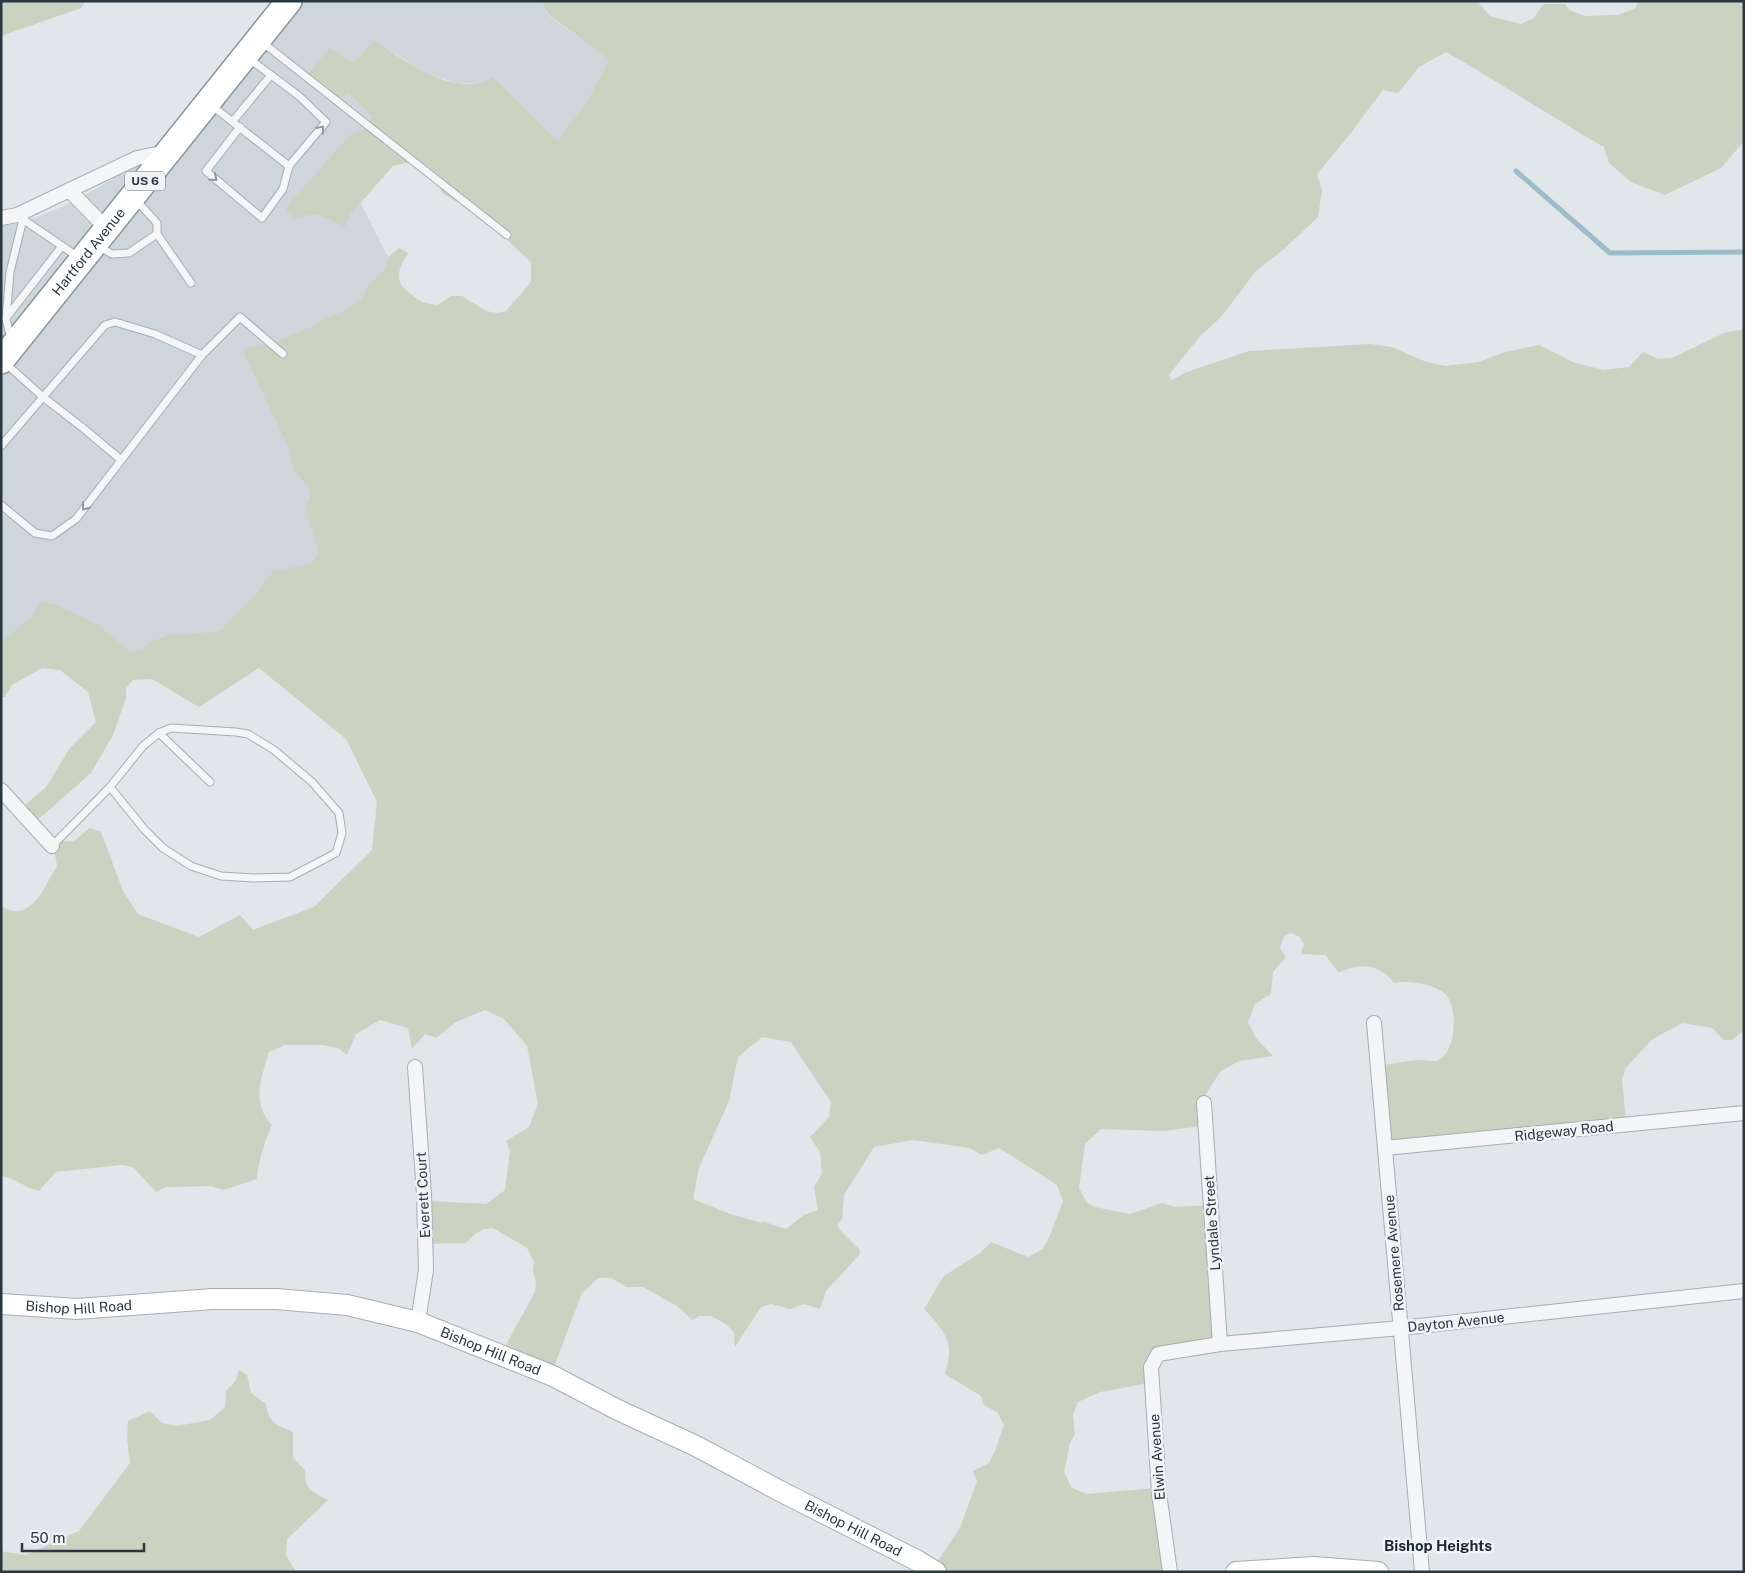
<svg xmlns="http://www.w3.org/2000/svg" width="1745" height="1573" font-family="'Public Sans',sans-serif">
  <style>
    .built { fill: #ced5db }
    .green { fill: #cad2c1; fill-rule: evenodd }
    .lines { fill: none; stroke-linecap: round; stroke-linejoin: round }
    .stream { stroke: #9cbcc8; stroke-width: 5 }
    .lane-casing { stroke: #a5aeb3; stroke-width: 9 }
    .street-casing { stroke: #a5aeb3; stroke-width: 16 }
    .secondary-casing { stroke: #a5aeb3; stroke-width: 22 }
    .highway-casing { stroke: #88979f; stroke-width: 28 }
    .lane { stroke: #f3f5f7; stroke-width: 7 }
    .street { stroke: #f3f5f7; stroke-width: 14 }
    .secondary { stroke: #fff; stroke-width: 20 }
    .highway { stroke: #fff; stroke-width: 25 }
    .oneway { stroke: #8e969c }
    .labels { text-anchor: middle; stroke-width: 5; stroke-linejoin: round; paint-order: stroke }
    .shield { fill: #f0f4f6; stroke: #657077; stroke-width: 1 }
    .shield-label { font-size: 12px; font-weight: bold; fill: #293740 }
    .street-label { font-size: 14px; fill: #293740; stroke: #f0f4f6 }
    .neighbourhood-label { font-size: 15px; font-weight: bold; fill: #1b2830; stroke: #f0f4f6 }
  </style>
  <rect width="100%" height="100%" fill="#e0e6e9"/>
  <path class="built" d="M298,1H541L548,15L609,60L588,99L558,143L494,76L482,83H457L427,74L374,40L354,63L330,48L349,93L372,115L362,131L294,219L304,215L320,214L334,222L350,215L361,203L388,257L387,266L370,283L361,299L344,311L327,317L312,326L276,343L287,444L294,471L308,486L310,493L305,509L319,554L310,563L273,571L260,589L220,630L185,635L169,634L164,637L153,640L143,649L131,652L99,625L55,604L31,617L1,641V225L33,219L73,202L172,144Z"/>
  <g class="green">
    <path d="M1,1H85L81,8L1,36Z"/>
    <path d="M541,1H1477L1490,16L1521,24L1534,18L1543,4H1566L1569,10L1585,16L1618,15L1636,8L1638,1H1744V141L1721,168L1665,195L1631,182L1609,163L1604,147C1550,116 1499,82 1446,52L1419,67L1398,93L1383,90L1346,139L1317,174L1322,190L1318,217L1284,249L1256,271L1221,317L1200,336L1169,375L1171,380L1187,372L1249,351L1370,344L1392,347L1424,361L1445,366L1479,362L1505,352L1539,345L1575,363L1604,370L1629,367L1643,352L1658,359L1672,358L1724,333L1744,329V1030L1732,1040H1723L1713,1028L1682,1023L1651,1040L1626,1068L1622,1079L1626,1122L1391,1147L1384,1065C1397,1063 1410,1060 1423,1060C1427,1060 1434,1062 1438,1060C1457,1053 1459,1003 1443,992C1430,983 1408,980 1394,983C1380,964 1359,962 1339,973L1325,955L1301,954L1304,944L1300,937L1291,933L1284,936L1280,948L1286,957L1273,972L1271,994L1255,1004L1248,1022L1256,1038L1273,1056L1239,1061L1220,1072L1202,1100V1126L1163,1131L1101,1129L1085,1144L1079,1188L1087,1203L1095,1207L1130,1214L1162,1203L1175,1207L1208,1205L1218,1341L1159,1353L1150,1383L1100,1392L1078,1402L1073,1415L1075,1434L1070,1443L1064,1472L1072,1488L1087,1494L1156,1488L1169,1572H938L934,1567L960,1528L977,1481L973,1471L989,1463L995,1451L1004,1425L997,1412L984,1405L981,1396L945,1374C947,1366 950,1357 949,1350C949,1334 934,1320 924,1309L944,1276L980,1253L991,1242L1028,1257L1043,1249L1050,1235L1063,1201L1057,1185L999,1148L982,1155L970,1148L913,1140L874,1147L844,1195L842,1219L837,1225L840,1230L860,1250L859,1255L826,1291L820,1309L804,1304L790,1309L771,1304L761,1307L735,1347L734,1333L726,1324L711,1316H699L692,1320L677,1306L643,1287H627L611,1278H598L582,1293L552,1372L502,1352L535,1292L536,1282L533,1271L534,1262L527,1248L493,1228L484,1229L475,1234L466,1243L427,1244L431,1201L486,1204L505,1190L510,1151L506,1141L529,1127L538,1104L527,1046L504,1019L485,1010L456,1022L436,1038L425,1034L412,1049L408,1028L380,1020L356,1034L347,1055L338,1048L322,1045H285L269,1052C261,1078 251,1103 272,1125C266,1137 257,1166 257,1179L223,1190L211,1186L166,1187L156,1192L133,1167L121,1165L56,1172L39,1191C25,1188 16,1178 1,1176V906C31,925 44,887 57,866L53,842L74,841L90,828L101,832L123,891L138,914L199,937L240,915L253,930L314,907L372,850L377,802L346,739L259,668L199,707L152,679L133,680L126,688V698L113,735L91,773L34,823L20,809L46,787L70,748L96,722L88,692L60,670L42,668L12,685L5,697H1V641L31,617L40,603L55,604L99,625L131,652L143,649L153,640L164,637L169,634L185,635L220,630L260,589L273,571L310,563L319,554L305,509L310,494L308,486L294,471L287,444L243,351L248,348L272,344L312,326L327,317L344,311L361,299L370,283L387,266V258L399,248L408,253C399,268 393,280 408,292C421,302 422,303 437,305L451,296H462L486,311L497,313L506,311L531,282V262L505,238L499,224L473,203L457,202L442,193L435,176L410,162L393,166L350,215L345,227C322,218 320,209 294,219L286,210L294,195L296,196L350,135L362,131L372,116L349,93L338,99L308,74L330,48L354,63L374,40C406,61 440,89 480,83C485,83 489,78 493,76L558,142L588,99L609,60L548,14ZM762,1037L791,1042L831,1102L829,1117L810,1137L820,1152L822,1173L814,1187L818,1210L804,1215L786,1229L762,1221V1223L730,1214L693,1199L699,1168L729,1101L738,1057Z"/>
    <path d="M239,1370L247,1375L251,1393L266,1404C269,1424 276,1424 293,1432V1458L305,1470C304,1490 313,1492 328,1500L287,1539L286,1555L296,1572H1V1548L4,1552L26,1555L79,1531L130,1463L127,1438L128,1421L150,1411L162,1423L177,1426L210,1420L225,1407L226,1391L236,1380Z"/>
  </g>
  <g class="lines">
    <path class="stream" d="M1516,171L1610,253L1744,252"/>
    <defs>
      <g id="lane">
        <path d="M262,42L507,235"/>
        <path d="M211,105L289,166"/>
        <path d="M233,121L271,75"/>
        <path d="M240,127L206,171L262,218L283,189L289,166L326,122L299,96L248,58"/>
        <path d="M21,218L78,257"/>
        <path d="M157,234L191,283"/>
        <path d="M98,246L112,254L129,253L157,234V223L136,200"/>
        <path d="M6,318L62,246"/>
        <path d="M11,339L6,319L10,272L23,219"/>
        <path d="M4,362L43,397L105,325L115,322L155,334L202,355L240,317L283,354"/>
        <path d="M1,446L43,397L83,428L120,459"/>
        <path d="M1,505L35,533L52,536L76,519L202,355"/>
        <path d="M159,733L210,782"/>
        <path d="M52,846L110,787L143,746L159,733L171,728L236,732L248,734L274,750L312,782L339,813L342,833L336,853L290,877L254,878L221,876L191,866L163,848L144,829L110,787"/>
      </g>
      <g id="street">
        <path d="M69,190L107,229"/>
        <path d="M1,218L17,215L137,158L166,152"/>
        <path d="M1,790L52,846"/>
        <path d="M1374,1023L1422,1572"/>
        <path d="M415,1067L424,1194L426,1270L418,1322"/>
        <path d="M1204,1103L1220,1344"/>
        <path d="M1385,1148L1744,1113"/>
        <path d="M1170,1572L1159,1493L1151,1367L1158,1354L1220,1344L1401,1328L1744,1291"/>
      </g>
      <g id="secondary">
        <path id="s1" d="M1,1304L77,1309L213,1299H276L347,1305L418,1322L553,1376L618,1410L696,1446L780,1491L918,1561L936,1572"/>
        <path d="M1236,1572L1314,1567L1378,1572"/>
      </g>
      <g id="highway">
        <path id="s2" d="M1,361L289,1"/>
      </g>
    </defs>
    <use href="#lane" class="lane-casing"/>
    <use href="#street" class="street-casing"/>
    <use href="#secondary" class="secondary-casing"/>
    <use href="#highway" class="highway-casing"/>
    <use href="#lane" class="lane"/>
    <use href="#street" class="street"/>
    <use href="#secondary" class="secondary"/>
    <use href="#highway" class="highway"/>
  </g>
  <defs><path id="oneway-chevron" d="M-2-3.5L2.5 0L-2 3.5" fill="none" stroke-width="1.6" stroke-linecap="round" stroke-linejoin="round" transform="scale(1.25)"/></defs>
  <g class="oneway">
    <use href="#oneway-chevron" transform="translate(321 129) rotate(-50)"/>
    <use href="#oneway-chevron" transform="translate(214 178) rotate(40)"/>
    <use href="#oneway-chevron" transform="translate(85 507) rotate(127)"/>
  </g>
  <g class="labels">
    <rect class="shield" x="125" y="171.5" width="40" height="19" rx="4"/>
    <g class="shield-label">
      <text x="145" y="185">US 6</text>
    </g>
    <g class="street-label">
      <text dy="5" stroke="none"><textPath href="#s2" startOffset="140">Hartford Avenue</textPath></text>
      <text transform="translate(1564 1131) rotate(-6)" y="5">Ridgeway Road</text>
      <text transform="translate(423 1195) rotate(-93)" y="5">Everett Court</text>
      <text transform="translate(1212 1223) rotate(-94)" y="5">Lyndale Street</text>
      <text transform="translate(1394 1253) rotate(-95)" y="5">Rosemere Avenue</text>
      <text dy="5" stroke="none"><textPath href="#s1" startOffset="78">Bishop Hill Road</textPath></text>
      <text transform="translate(1456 1322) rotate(-6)" y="5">Dayton Avenue</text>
      <text dy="5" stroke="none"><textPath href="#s1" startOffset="498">Bishop Hill Road</textPath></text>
      <text transform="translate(1157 1457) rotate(-94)" y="5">Elwin Avenue</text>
      <text dy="5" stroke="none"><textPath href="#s1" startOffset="902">Bishop Hill Road</textPath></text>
    </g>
    <g class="neighbourhood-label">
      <text x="1438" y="1551">Bishop Heights</text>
    </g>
  </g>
  <rect width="1745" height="1573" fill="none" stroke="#293740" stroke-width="5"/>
  <path d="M22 1543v8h122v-8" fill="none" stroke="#293740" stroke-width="2.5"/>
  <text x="30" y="1543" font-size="15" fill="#293740" stroke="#f0f4f6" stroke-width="4" paint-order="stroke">50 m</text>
</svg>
